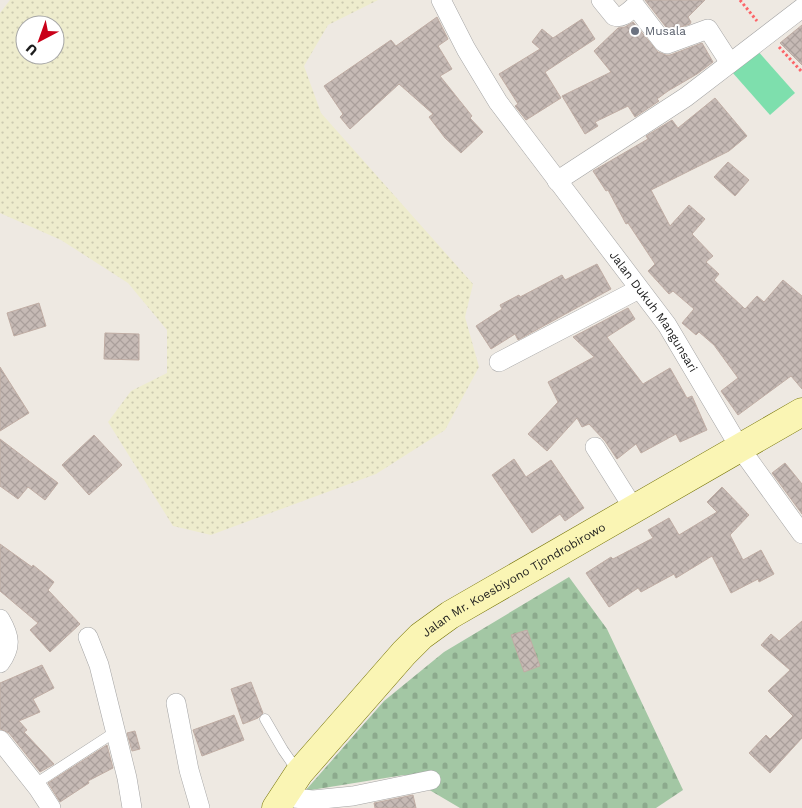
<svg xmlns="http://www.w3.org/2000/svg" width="802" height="808" font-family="'Work Sans',sans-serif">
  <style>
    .farmland { fill: url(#farmland-dots); fill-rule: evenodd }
    .cemetery { fill: url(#cemetery-stones) }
    .pitch { fill: #7edfad }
    .building { fill: url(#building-cross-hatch); stroke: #c0ada4 }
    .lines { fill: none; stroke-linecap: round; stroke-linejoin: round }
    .lane-casing { stroke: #a4a4a4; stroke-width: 11 }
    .street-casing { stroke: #a4a4a4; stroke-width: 20 }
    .secondary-casing { stroke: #747203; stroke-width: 29 }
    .path { stroke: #fc6569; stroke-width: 3; stroke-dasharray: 2.5 2.5; stroke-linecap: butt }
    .lane { stroke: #fff; stroke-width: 10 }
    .street { stroke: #fff; stroke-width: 19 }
    .secondary { stroke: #faf5b4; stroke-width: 28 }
    .worship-dot { fill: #6b7280; stroke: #fff; stroke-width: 2 }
    .labels { text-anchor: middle; stroke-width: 4; stroke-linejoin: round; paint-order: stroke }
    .worship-label { font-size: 12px; fill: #5b616d; stroke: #fff; text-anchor: start }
    .street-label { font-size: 12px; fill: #1d1d1d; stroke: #fff }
  </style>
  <defs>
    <pattern id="farmland-dots" width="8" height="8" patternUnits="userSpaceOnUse" patternTransform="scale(1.25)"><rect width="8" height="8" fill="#eeeccd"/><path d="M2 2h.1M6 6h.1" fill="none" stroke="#cccab0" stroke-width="1.8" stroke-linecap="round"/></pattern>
    <pattern id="cemetery-stones" width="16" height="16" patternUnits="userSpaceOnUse" patternTransform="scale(1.25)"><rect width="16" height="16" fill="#a3c7a4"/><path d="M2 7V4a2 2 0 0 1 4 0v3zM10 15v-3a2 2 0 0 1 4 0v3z" fill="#8caa8d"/></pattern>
    <pattern id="building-cross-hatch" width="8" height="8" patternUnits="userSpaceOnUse" patternTransform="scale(1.25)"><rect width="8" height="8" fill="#c6bab5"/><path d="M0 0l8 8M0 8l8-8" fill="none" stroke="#aa9f9b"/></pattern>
  </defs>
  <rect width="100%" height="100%" fill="#eee9e2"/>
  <path class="farmland" d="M10,0H378L328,25L304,66L321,113L473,284L465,317L479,367L445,430L376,474L211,535L173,526L108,422L131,391L167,373V330L128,283L61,240L0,213V13ZM25,25H55V55H25Z"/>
  <path class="cemetery" d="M569,577L607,629L683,790L656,808H460L404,775L305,791L384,701L444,652Z"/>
  <path class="pitch" d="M757,50L795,93L770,115L732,72Z"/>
  <g class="building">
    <path d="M645,0H705L688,17L691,22L690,24L669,31Z"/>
    <path d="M437,17L448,39L438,46L452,69L440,76L472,116L470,118L483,132L461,153L445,138L429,117L433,114L399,84L350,129L340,117L343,114L324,86L391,40L396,46Z"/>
    <path d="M582,19L595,39L545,72L561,98L526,120L515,106L518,104L499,74L540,49L532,42L542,29L553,38Z"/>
    <path d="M633,22L658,52L666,55H670L702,43L713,62L697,74L668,91L657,99L659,101L635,117L628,106L595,122L598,126L585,134L562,96L611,72L594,51L618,28L625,27Z"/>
    <path d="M802,25V65L780,43Z"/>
    <path d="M715,98L747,136L729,151L651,190L670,226L689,205L705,219L692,234L713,256L706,262L719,274L714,280L745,309L757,296L764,302L783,280L802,296V389L791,376L738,415L721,391L738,378L714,345L699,332L696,335L682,323L694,309L673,291L669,294L648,271L655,264L628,223L626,224L608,190L606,191L593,171L648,139L646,136L672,120L678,128Z"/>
    <path d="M728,162L749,180L735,196L714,177Z"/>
    <path d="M597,264L611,289L518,340L515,334L491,349L476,326L502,309L500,305L519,295L520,297L562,275L565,280Z"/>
    <path d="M39,303L46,326L14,336L7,313Z"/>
    <path d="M628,308L635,319L607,337L643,384L670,368L687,398L692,396L707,430L680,442L676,434L641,453L636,444L617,459L605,441L589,424L582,427L577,418L547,451L528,434L558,402L548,382L594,357L573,337Z"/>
    <path d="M105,333L139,334V360L104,359Z"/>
    <path d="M0,367L29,413L0,431Z"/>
    <path d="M94,435L122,465L89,495L62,465Z"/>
    <path d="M0,439L58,483L45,500L28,487L18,499L0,486Z"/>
    <path d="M514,459L526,477L551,460L584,508L565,521L560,514L532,533L492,475Z"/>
    <path d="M785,463L802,484V514L772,473Z"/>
    <path d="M722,487L749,515L730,535L743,560L761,550L774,574L759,582L758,579L731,593L712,556L676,578L674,574L641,592L638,588L609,607L586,573L611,557L613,559L653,538L648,530L669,518L679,535L717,512L707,502Z"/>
    <path d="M0,544L32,567L33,565L54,582L48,590L80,624L50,652L30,630L38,623L0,591Z"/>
    <path d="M802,621V738L770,773L749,753L766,735L770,739L793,716L768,691L790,670L761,645L771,634L779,641Z"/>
    <path d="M527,630L540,666L524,672L511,635Z"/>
    <path d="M42,665L54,688L33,699L40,712L19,721L27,730L24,732L54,764L40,772L9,733L0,729V683Z"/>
    <path d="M251,682L263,713L258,718L243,724L231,689Z"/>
    <path d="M234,715L244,740L202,756L193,730Z"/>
    <path d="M135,731L140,749L132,751L127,733Z"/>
    <path d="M107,745L113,768L88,781L89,783L60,802L48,783Z"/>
    <path d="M413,795L416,808H375L374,803Z"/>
  </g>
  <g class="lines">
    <defs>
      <g id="lane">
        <path d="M265,719L283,750L299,773"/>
        <path d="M35,784L115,732"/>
      </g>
      <g id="street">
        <path id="s1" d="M441,0L466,49L498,102L667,325L740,448L802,534"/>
        <path d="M601,0L614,16C622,19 628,12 634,7H636L663,42L667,44L708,29L730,63"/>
        <path d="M557,181L686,97L802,8"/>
        <path d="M499,362L639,289"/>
        <path d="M595,447L634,509"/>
        <path d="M0,619C10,636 12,647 0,663"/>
        <path d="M88,637L99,665L127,778L132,808"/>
        <path d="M176,703L189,770L200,808"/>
        <path d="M0,740L38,788L51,808"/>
        <path d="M284,797L313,800L353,796L431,780"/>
      </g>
      <g id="secondary">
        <path id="s2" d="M276,808L299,773L404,653L421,636L450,615L802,412"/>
      </g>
    </defs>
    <use href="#lane" class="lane-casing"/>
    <use href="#street" class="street-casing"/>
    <use href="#secondary" class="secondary-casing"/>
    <g class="path">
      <path d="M740,0L757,21"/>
      <path d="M779,47L802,72"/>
    </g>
    <use href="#lane" class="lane"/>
    <use href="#street" class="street"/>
    <use href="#secondary" class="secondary"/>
  </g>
  <circle class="worship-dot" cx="635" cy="31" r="5"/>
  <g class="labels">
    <g class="worship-label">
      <text x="645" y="35">Musala</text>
    </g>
    <g class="street-label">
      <text dy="4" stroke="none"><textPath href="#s1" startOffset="378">Jalan Dukuh Mangunsari</textPath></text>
      <text dy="4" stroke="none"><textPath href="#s2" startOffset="334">Jalan Mr. Koesbiyono Tjondrobirowo</textPath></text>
    </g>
  </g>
  <g transform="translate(40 40) rotate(221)"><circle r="24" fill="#ffffff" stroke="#a5a5a5"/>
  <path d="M0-4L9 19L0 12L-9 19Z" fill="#c90019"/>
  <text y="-8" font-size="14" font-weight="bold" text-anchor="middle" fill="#1d1d1d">U</text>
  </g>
</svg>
